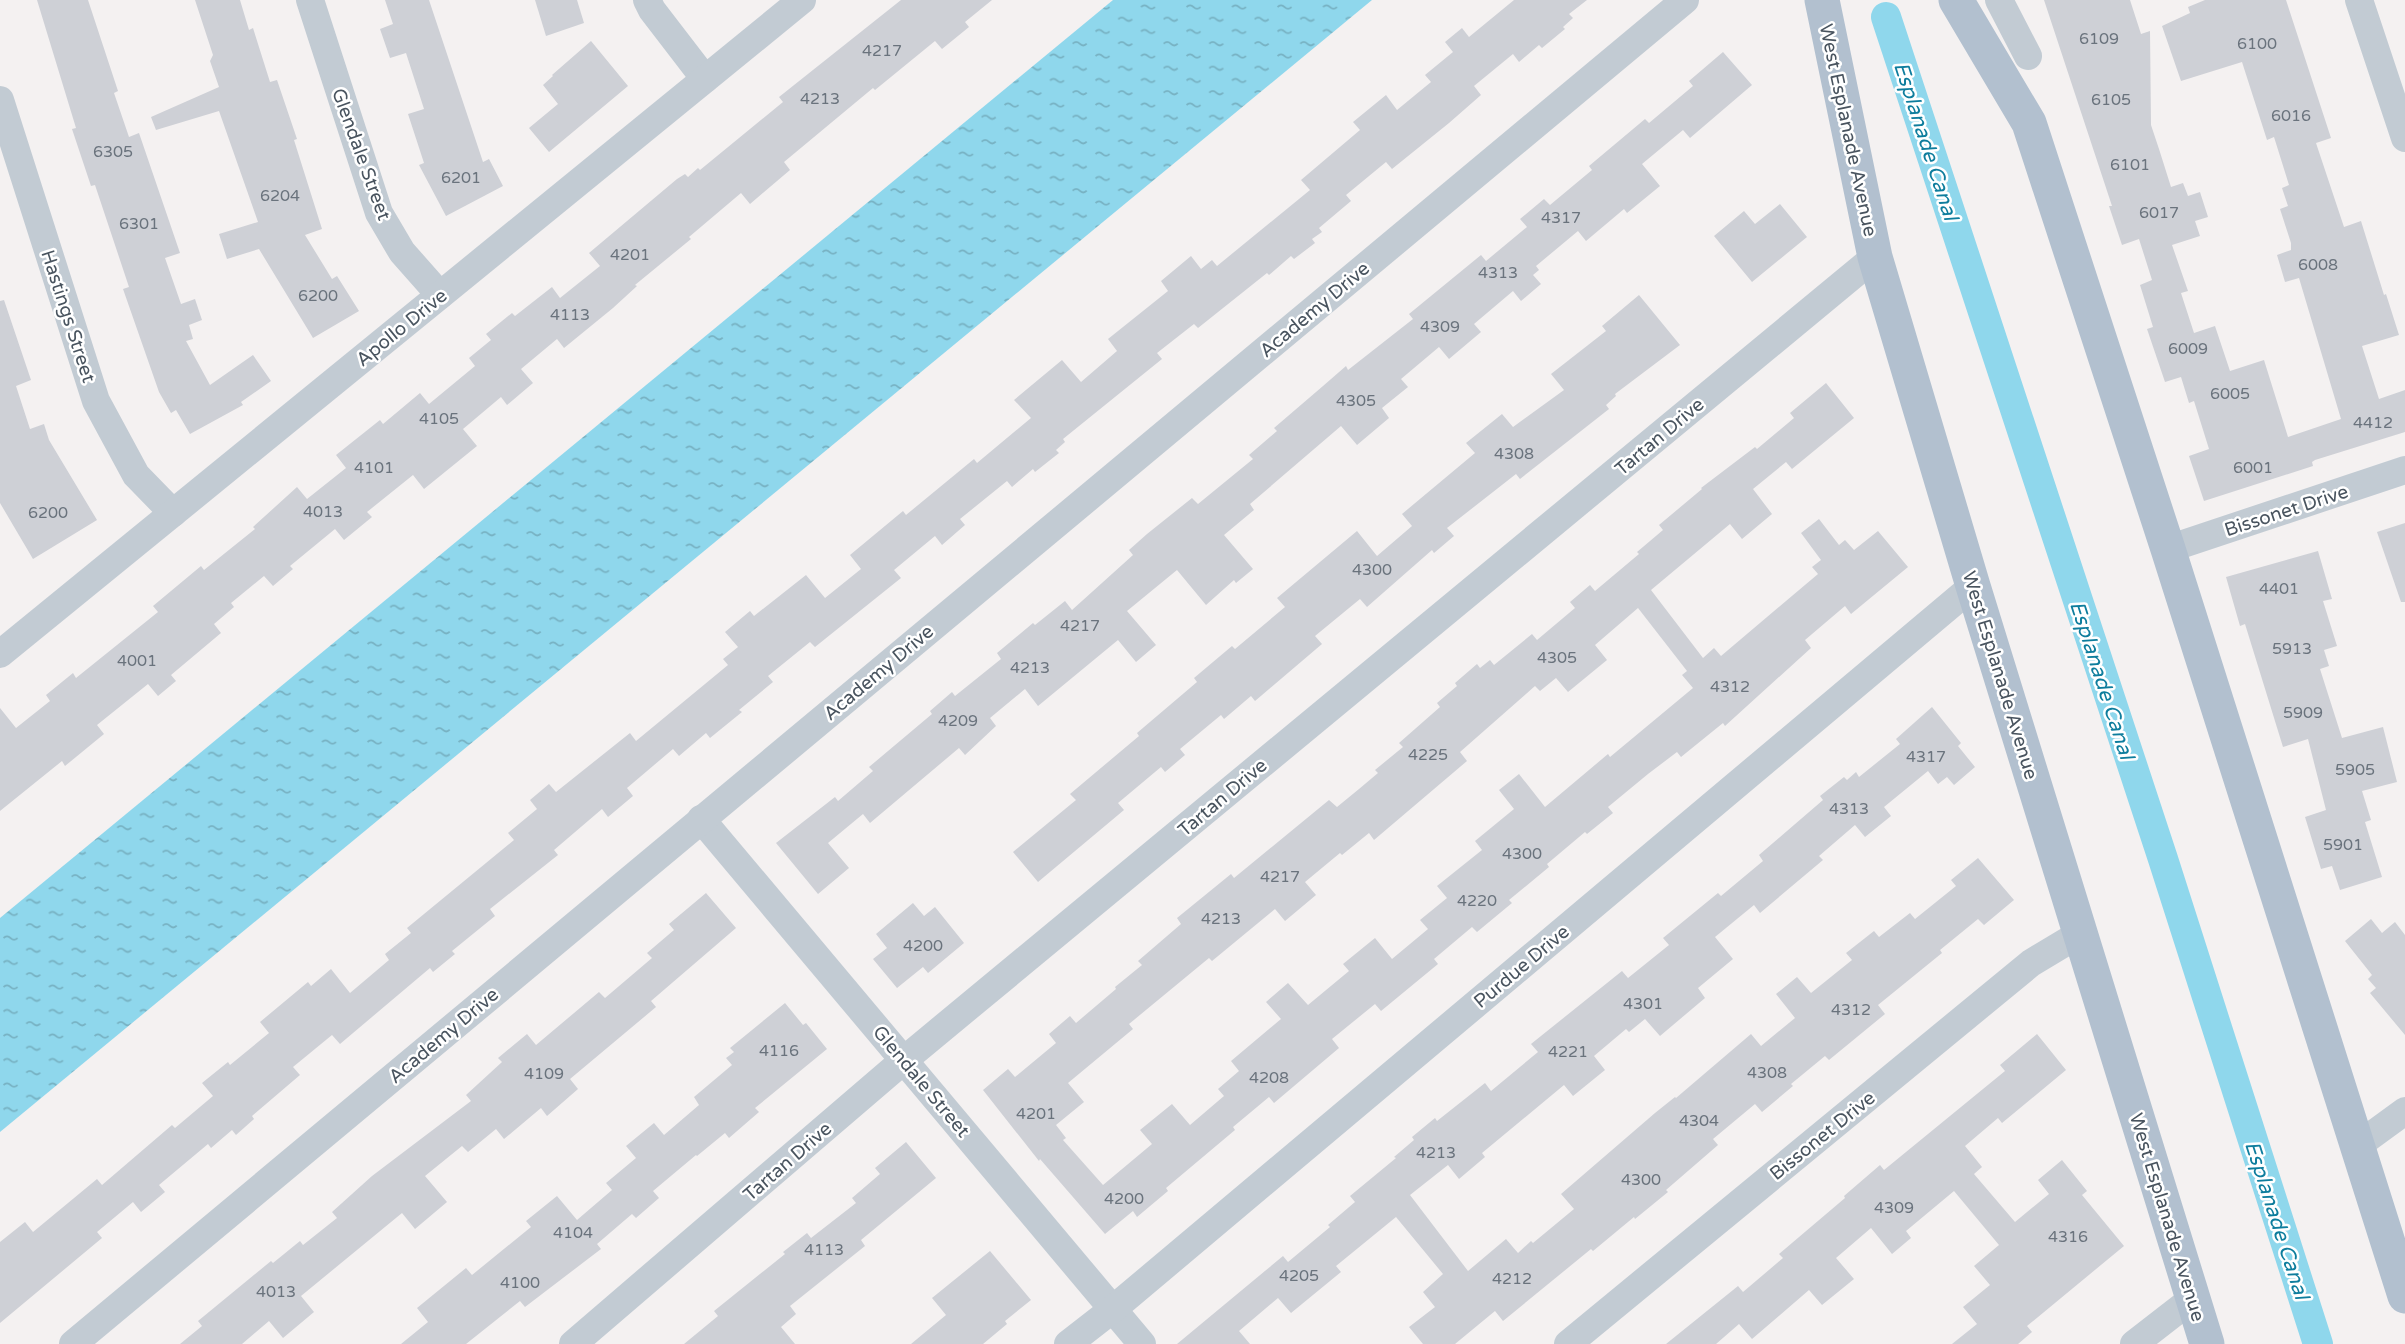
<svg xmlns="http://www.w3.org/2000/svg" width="2405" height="1344" font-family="'Varela Round',sans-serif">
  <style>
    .water { fill: url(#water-ripples) }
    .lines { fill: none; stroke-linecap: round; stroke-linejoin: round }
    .canal { stroke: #8fd7ec; stroke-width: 30 }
    .building { fill: #ced0d6; fill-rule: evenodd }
    .minor { stroke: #c2cbd3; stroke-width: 28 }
    .major { stroke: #b2c0cf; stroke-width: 35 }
    .labels { text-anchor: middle; stroke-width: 5; stroke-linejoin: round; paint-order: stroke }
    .number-label { font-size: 16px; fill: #6a737d }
    .street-label { font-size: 19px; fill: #49545f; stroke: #fff }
    .water-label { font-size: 21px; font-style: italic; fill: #0e7d9d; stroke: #fff }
  </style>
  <defs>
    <pattern id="water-ripples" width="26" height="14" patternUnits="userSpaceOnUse" patternTransform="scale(1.75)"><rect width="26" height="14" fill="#8fd7ec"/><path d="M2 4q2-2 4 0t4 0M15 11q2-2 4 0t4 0" fill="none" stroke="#77b1c2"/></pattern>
  </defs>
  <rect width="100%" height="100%" fill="#f4f1f1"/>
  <path class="water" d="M1113,0H1372L0,1132V918Z"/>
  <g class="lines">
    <path class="canal" d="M1886,17L2163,859L2318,1344"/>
  </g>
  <g class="building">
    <path d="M37,0H88L118,91L114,93L129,137L139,133L180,253L165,258L181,304L195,299L202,320L189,325L193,339L186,341L210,385L253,355L271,381L241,402L243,405L190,434L176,410L171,413L159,392L123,289L129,287L95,185L91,186L72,129L76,128Z"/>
    <path d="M195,0H240L249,30L253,28L270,82L277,80L297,139L294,140L322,229L305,235L332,279L337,276L359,311L313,338L259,249L227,259L219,234L258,222L219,111L156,130L151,117L219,87L210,61L213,55Z"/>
    <path d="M385,0H429L483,162L489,159L503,186L446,216L419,165L424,163L408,114L424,109L406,53L390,58L380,29L393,24Z"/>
    <path d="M535,0H577L584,23L546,36Z"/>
    <path d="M901,0H992L965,22L969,27L942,49L935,41L875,90L873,88L784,162L790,170L750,204L741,193L689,237L691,239L635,285L637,286L613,308L564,348L557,339L521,369L533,383L507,405L501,397L463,429L477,446L424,489L413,475L367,512L372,517L344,540L335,529L290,566L293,569L273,586L264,576L231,603L234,607L214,624L221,633L171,675L176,681L158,696L148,684L97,725L104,734L65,766L62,761L0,811V708L16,728L50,701L46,695L73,673L76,678L158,612L153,606L201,566L204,570L255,529L253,527L297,487L307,499L346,468L336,455L380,420L383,424L420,393L429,404L475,366L469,358L491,340L486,334L512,313L515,316L552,287L560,298L600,266L589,253L677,179L685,174L688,177L698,168L700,170L783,102L779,97Z"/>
    <path d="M1514,0H1587L1569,14L1573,18L1563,27L1565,29L1542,48L1539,45L1519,62L1513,54L1474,86L1481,95L1449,123L1392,169L1386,162L1346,195L1351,201L1319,228L1322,232L1312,239L1315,243L1294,259L1291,256L1269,275L1267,273L1198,328L1194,324L1157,353L1162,359L1063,439L1065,442L1056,450L1059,453L1035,472L1033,469L1012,487L1007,481L960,519L965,525L942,545L935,536L894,570L901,578L815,647L810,642L768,676L773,682L739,710L742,712L710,738L706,733L679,756L673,749L627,788L633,796L608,817L602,809L554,850L558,855L490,909L495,916L452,951L455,954L433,972L430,968L340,1044L332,1035L293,1067L300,1075L252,1116L254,1119L236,1135L232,1130L211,1148L208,1144L159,1185L165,1192L141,1212L133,1202L97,1232L102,1238L0,1323V1242L25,1222L33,1232L97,1179L102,1185L172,1125L175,1128L213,1096L202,1083L228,1062L230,1065L269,1033L260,1022L308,982L311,986L331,969L350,993L389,960L385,954L411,933L407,928L514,840L508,833L537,809L530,800L549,784L556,792L630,733L636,741L728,665L723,659L738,647L725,632L750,611L754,616L806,575L825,598L861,569L850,555L903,511L906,515L974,459L977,463L1031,418L1014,400L1062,360L1081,382L1117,351L1108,339L1168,291L1161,281L1191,256L1201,269L1212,260L1217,266L1310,190L1301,180L1360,130L1353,122L1386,95L1397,110L1431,82L1425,75L1453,52L1445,42L1462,28L1469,37Z"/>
    <path d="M2044,0H2130L2141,34L2150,31L2151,125L2159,149L2171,187L2183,183L2188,196L2200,192L2208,217L2195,221L2200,236L2172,245L2188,291L2181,293L2194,333L2215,326L2230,371L2264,360L2288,437L2341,419L2299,278L2285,282L2277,255L2291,250V243L2280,209L2288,206L2282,188L2289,185L2274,137L2267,140L2242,62L2181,81L2162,26L2190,13L2188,7L2205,0H2286L2331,138L2316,143L2344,227L2361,221L2384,295L2386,294L2399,335L2362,346L2379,399L2405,390V432L2315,460L2312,462L2313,466L2204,501L2189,456L2209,449L2194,401L2189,403L2181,377L2165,382L2147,329L2153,327L2140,285L2152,280L2139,239L2122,245L2109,206H2112Z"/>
    <path d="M591,41L628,86L549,152L529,128L558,104L543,85L553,76L552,75Z"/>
    <path d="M1723,52L1752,85L1690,138L1683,130L1642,164L1660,186L1627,213L1624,209L1586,241L1578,231L1536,266L1539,270L1533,275L1541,284L1521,301L1513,291L1474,324L1481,332L1449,359L1439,347L1401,379L1408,387L1382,408L1389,418L1357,445L1341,426L1250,504L1254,510L1224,535L1253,569L1236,583L1234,580L1206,605L1177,570L1127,611L1156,645L1136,662L1118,640L1038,706L1025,689L990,718L996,726L965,755L959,748L870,823L863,814L828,843L849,868L818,894L776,843L835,797L838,801L873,771L869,767L932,714L930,711L952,692L955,696L1001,659L997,653L1033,623L1035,625L1065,601L1072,610L1133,555L1129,550L1147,534L1192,498L1198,504L1253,459L1249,455L1277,431L1274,428L1323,386L1346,366L1348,370L1413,319L1409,314L1481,255L1486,261L1527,227L1520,219L1544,199L1550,205L1592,170L1589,166L1645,119L1649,123L1693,86L1689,81Z"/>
    <path d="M1780,204L1807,237L1752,282L1714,236L1744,211L1755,224Z"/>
    <path d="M1639,295L1680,345L1615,394L1616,396L1606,405L1609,409L1539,464L1520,479L1516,474L1447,528L1454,536L1434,553L1432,550L1367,607L1360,599L1315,636L1322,644L1255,701L1251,696L1224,719L1221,715L1180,749L1185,755L1165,772L1161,767L1118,803L1124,810L1038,882L1013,852L1076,800L1070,794L1139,736L1137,733L1197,682L1194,678L1232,646L1235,649L1285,607L1277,598L1357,531L1377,556L1412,526L1402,514L1475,453L1466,443L1502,414L1513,427L1564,390L1551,374L1606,331L1602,326Z"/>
    <path d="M4,300L31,380L16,386L30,429L44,424L49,440L97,520L33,559L0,503V301Z"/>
    <path d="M1826,383L1854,418L1792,469L1786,462L1753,489L1772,514L1742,539L1730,524L1651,590L1703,658L1714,648L1721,656L1818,574L1812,567L1821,560L1801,533L1819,519L1839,545L1845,540L1854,550L1878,531L1908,567L1851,614L1845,606L1805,640L1811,648L1725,726L1723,723L1681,757L1677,752L1648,774L1608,807L1613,813L1587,834L1585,832L1547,864L1549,867L1509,900L1512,903L1477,932L1472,927L1434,959L1438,964L1381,1011L1375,1004L1332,1039L1339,1048L1274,1103L1269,1097L1233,1127L1235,1130L1166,1188L1168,1191L1137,1217L1133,1211L1105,1234L1040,1159L1039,1161L983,1090L1008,1069L1015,1077L1056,1043L1049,1034L1070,1016L1076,1023L1116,989L1115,987L1142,965L1138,961L1181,924L1177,918L1231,874L1234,878L1329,800L1337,807L1359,789L1378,773L1375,770L1403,747L1399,743L1440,707L1437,703L1457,686L1455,683L1477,664L1480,668L1490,660L1494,665L1532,634L1537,640L1575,608L1570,602L1590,585L1595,591L1639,554L1637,552L1663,530L1659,525L1702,489L1701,488L1755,447L1757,449L1794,418L1790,413ZM1638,608L1687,671L1682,675L1693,688L1610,757L1608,754L1545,807L1519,774L1499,790L1514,809L1475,841L1482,850L1437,886L1447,898L1420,920L1428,929L1392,959L1375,938L1343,964L1349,971L1308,1005L1288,983L1266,1002L1281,1019L1231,1061L1239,1071L1218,1089L1224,1096L1190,1125L1172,1104L1140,1130L1152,1144L1103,1185L1063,1140L1066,1138L1056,1125L1084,1102L1068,1083L1133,1029L1129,1024L1209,958L1212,961L1275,909L1285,921L1316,895L1305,882L1340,853L1342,855L1369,833L1374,840L1467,761L1460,752L1535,686L1540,691L1556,678L1568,692L1607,660L1595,645Z"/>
    <path d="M2405,523V602H2401L2377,532Z"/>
    <path d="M2318,551L2332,599L2323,601L2337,646L2324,650L2329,666L2320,669L2342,738L2383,727L2397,782L2362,791L2371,820L2365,822L2382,877L2340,890L2332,866L2321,869L2305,817L2326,810L2308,739L2283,747L2245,624L2240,626L2226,577Z"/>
    <path d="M1932,707L1961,743L1958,746L1975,767L1954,785L1947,777L1938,784L1928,771L1884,807L1891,816L1865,837L1855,825L1819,856L1823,860L1760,913L1754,905L1715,937L1733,959L1698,988L1705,998L1660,1036L1645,1019L1629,1032L1626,1029L1594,1056L1605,1070L1573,1096L1564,1085L1482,1153L1485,1157L1459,1179L1448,1165L1410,1195L1468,1271L1506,1239L1518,1253L1531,1241L1533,1243L1574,1209L1561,1194L1655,1113L1675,1097L1676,1098L1751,1034L1761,1046L1795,1018L1776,994L1797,977L1811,993L1852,960L1846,953L1874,931L1879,937L1910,913L1915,919L1956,886L1951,880L1978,858L2014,900L1984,925L1978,919L1940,950L1942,953L1878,1005L1885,1014L1829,1060L1825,1056L1791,1084L1793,1086L1762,1112L1755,1104L1713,1139L1718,1145L1666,1190L1668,1192L1635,1219L1634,1217L1593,1251L1591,1249L1503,1321L1495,1311L1455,1344H1423L1409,1327L1435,1307L1423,1292L1443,1274L1396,1217L1336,1266L1341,1272L1291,1313L1278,1298L1239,1331L1250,1344H1177L1283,1256L1288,1262L1330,1227L1328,1225L1355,1202L1350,1196L1396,1158L1394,1157L1414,1140L1412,1137L1435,1118L1437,1121L1485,1083L1491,1091L1538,1052L1531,1044L1622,971L1628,978L1669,945L1663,938L1718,893L1721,896L1763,861L1759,855L1823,800L1820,796L1844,777L1847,780L1856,772L1859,777L1900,744L1896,739Z"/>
    <path d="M706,893L736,928L651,1001L656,1007L570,1079L578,1089L547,1116L541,1108L504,1139L496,1129L468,1152L462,1146L425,1176L447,1202L415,1229L402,1213L301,1296L314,1312L283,1338L269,1321L242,1344H180L202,1326L198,1321L271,1261L273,1263L300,1241L303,1245L337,1218L332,1212L372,1176L471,1101L466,1095L502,1062L498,1058L527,1034L536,1045L599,992L605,998L652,958L647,953L674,930L669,924Z"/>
    <path d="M913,903L924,916L935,907L964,943L928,973L923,967L897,988L873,959L887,948L876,934Z"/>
    <path d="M2371,919L2382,933L2395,922L2405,935V1035L2370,993L2376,988L2368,979L2372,975L2345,941Z"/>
    <path d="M785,1003L803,1025L806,1023L827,1049L755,1108L759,1112L729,1138L725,1133L697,1156L696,1155L653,1191L659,1198L636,1218L632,1214L597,1244L601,1249L525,1307L520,1301L466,1344H401L428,1322L417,1308L466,1268L472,1275L531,1227L526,1221L557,1196L577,1220L612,1190L606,1183L636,1158L626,1146L654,1123L664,1135L699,1105L694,1097L732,1065L726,1058L734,1052L730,1048Z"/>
    <path d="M2037,1034L2066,1070L2002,1123L1998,1118L1965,1146L1982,1167L1974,1174L2015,1222L2049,1194L2038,1180L2062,1160L2087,1191L2082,1195L2124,1246L2027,1326L2032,1332L2018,1344H1952L1977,1324L1963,1307L1990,1285L1974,1266L1999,1245L1954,1191L1906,1231L1911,1238L1892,1254L1871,1228L1836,1258L1854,1279L1822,1305L1809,1290L1752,1339L1739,1324L1716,1344H1666L1738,1286L1743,1292L1783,1258L1779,1254L1845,1198L1844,1196L1880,1165L1884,1170L2005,1071L2000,1065Z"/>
    <path d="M906,1142L936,1178L861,1240L865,1246L790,1306L796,1314L781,1327L795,1344H684L718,1316L714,1311L785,1254L783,1252L807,1233L811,1238L856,1203L852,1198L880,1174L875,1168Z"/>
    <path d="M990,1251L1031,1300L1005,1321L1007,1324L983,1344H911L946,1315L932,1298Z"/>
  </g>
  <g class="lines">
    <g class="minor">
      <path d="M310,0L379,213L402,252L440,295"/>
      <path d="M647,0L652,10L705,79"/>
      <path d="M1999,0L2028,56"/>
      <path d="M2359,0L2405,138"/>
      <path d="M0,100L96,401L136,475L173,513"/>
      <path d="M2168,549L2405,470"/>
      <path d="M0,654L802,0"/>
      <path d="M701,819L1142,1344"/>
      <path d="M2357,1146L2405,1111"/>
      <path d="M73,1344L1685,0"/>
      <path d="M573,1344L904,1060L1875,257"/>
      <path d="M1068,1344L1113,1309L1973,586"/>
      <path d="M1568,1344L2031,963L2081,933"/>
      <path d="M2134,1344L2192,1299"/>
    </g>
    <g class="major">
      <path d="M1822,0L1875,257L1973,586L2207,1344"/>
      <path d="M1956,0L2029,123L2168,549L2405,1296"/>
    </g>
  </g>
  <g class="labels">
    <g class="number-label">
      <text x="2099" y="44">6109</text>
      <text x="2257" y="49">6100</text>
      <text x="882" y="56">4217</text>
      <text x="820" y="104">4213</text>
      <text x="2111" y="105">6105</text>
      <text x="2291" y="121">6016</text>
      <text x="113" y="157">6305</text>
      <text x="2130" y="170">6101</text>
      <text x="461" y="183">6201</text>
      <text x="280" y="201">6204</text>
      <text x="2159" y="218">6017</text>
      <text x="1561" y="223">4317</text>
      <text x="139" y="229">6301</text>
      <text x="630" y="260">4201</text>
      <text x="2318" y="270">6008</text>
      <text x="1498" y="278">4313</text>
      <text x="318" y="301">6200</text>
      <text x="570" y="320">4113</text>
      <text x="1440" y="332">4309</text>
      <text x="2188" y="354">6009</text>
      <text x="2230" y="399">6005</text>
      <text x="1356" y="406">4305</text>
      <text x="439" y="424">4105</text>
      <text x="2373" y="428">4412</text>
      <text x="1514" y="459">4308</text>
      <text x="374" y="473">4101</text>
      <text x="2253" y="473">6001</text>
      <text x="323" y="517">4013</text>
      <text x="48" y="518">6200</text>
      <text x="1372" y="575">4300</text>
      <text x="2279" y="594">4401</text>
      <text x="1080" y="631">4217</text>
      <text x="2292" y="654">5913</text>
      <text x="1557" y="663">4305</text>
      <text x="137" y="666">4001</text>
      <text x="1030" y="673">4213</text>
      <text x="1730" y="692">4312</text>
      <text x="2303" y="718">5909</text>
      <text x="958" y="726">4209</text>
      <text x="1428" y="760">4225</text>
      <text x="1926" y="762">4317</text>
      <text x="2355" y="775">5905</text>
      <text x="1849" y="814">4313</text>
      <text x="2343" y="850">5901</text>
      <text x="1522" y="859">4300</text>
      <text x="1280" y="882">4217</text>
      <text x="1477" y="906">4220</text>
      <text x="1221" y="924">4213</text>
      <text x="923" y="951">4200</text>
      <text x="1643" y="1009">4301</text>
      <text x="1851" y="1015">4312</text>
      <text x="779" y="1056">4116</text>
      <text x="1568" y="1057">4221</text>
      <text x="1767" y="1078">4308</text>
      <text x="544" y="1079">4109</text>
      <text x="1269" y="1083">4208</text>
      <text x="1036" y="1119">4201</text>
      <text x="1699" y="1126">4304</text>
      <text x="1436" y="1158">4213</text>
      <text x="1641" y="1185">4300</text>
      <text x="1124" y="1204">4200</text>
      <text x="1894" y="1213">4309</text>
      <text x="573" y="1238">4104</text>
      <text x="2068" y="1242">4316</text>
      <text x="824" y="1255">4113</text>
      <text x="1299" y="1281">4205</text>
      <text x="1512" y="1284">4212</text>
      <text x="520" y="1288">4100</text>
      <text x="276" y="1297">4013</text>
    </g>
    <g class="street-label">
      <text transform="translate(1849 130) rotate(78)" y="7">West Esplanade Avenue</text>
      <text transform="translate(362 154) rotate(70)" y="7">Glendale Street</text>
      <text transform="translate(1314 309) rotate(-40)" y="7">Academy Drive</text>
      <text transform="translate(69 316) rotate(72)" y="7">Hastings Street</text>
      <text transform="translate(401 327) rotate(-39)" y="7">Apollo Drive</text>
      <text transform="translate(1659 436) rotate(-40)" y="7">Tartan Drive</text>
      <text transform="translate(2286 510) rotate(-18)" y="7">Bissonet Drive</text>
      <text transform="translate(878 672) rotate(-40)" y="7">Academy Drive</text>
      <text transform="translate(2001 675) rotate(73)" y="7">West Esplanade Avenue</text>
      <text transform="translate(1222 797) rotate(-40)" y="7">Tartan Drive</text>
      <text transform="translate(1521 966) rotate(-40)" y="7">Purdue Drive</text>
      <text transform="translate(443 1035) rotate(-40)" y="7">Academy Drive</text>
      <text transform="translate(922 1081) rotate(50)" y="7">Glendale Street</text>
      <text transform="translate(1822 1135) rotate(-39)" y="7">Bissonet Drive</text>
      <text transform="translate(787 1161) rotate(-41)" y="7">Tartan Drive</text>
      <text transform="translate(2168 1217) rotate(73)" y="7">West Esplanade Avenue</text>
    </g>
    <g class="water-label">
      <text transform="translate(1926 141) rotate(72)" y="7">Esplanade Canal</text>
      <text transform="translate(2102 680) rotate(72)" y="7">Esplanade Canal</text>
      <text transform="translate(2277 1220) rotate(72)" y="7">Esplanade Canal</text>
    </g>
  </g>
</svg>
